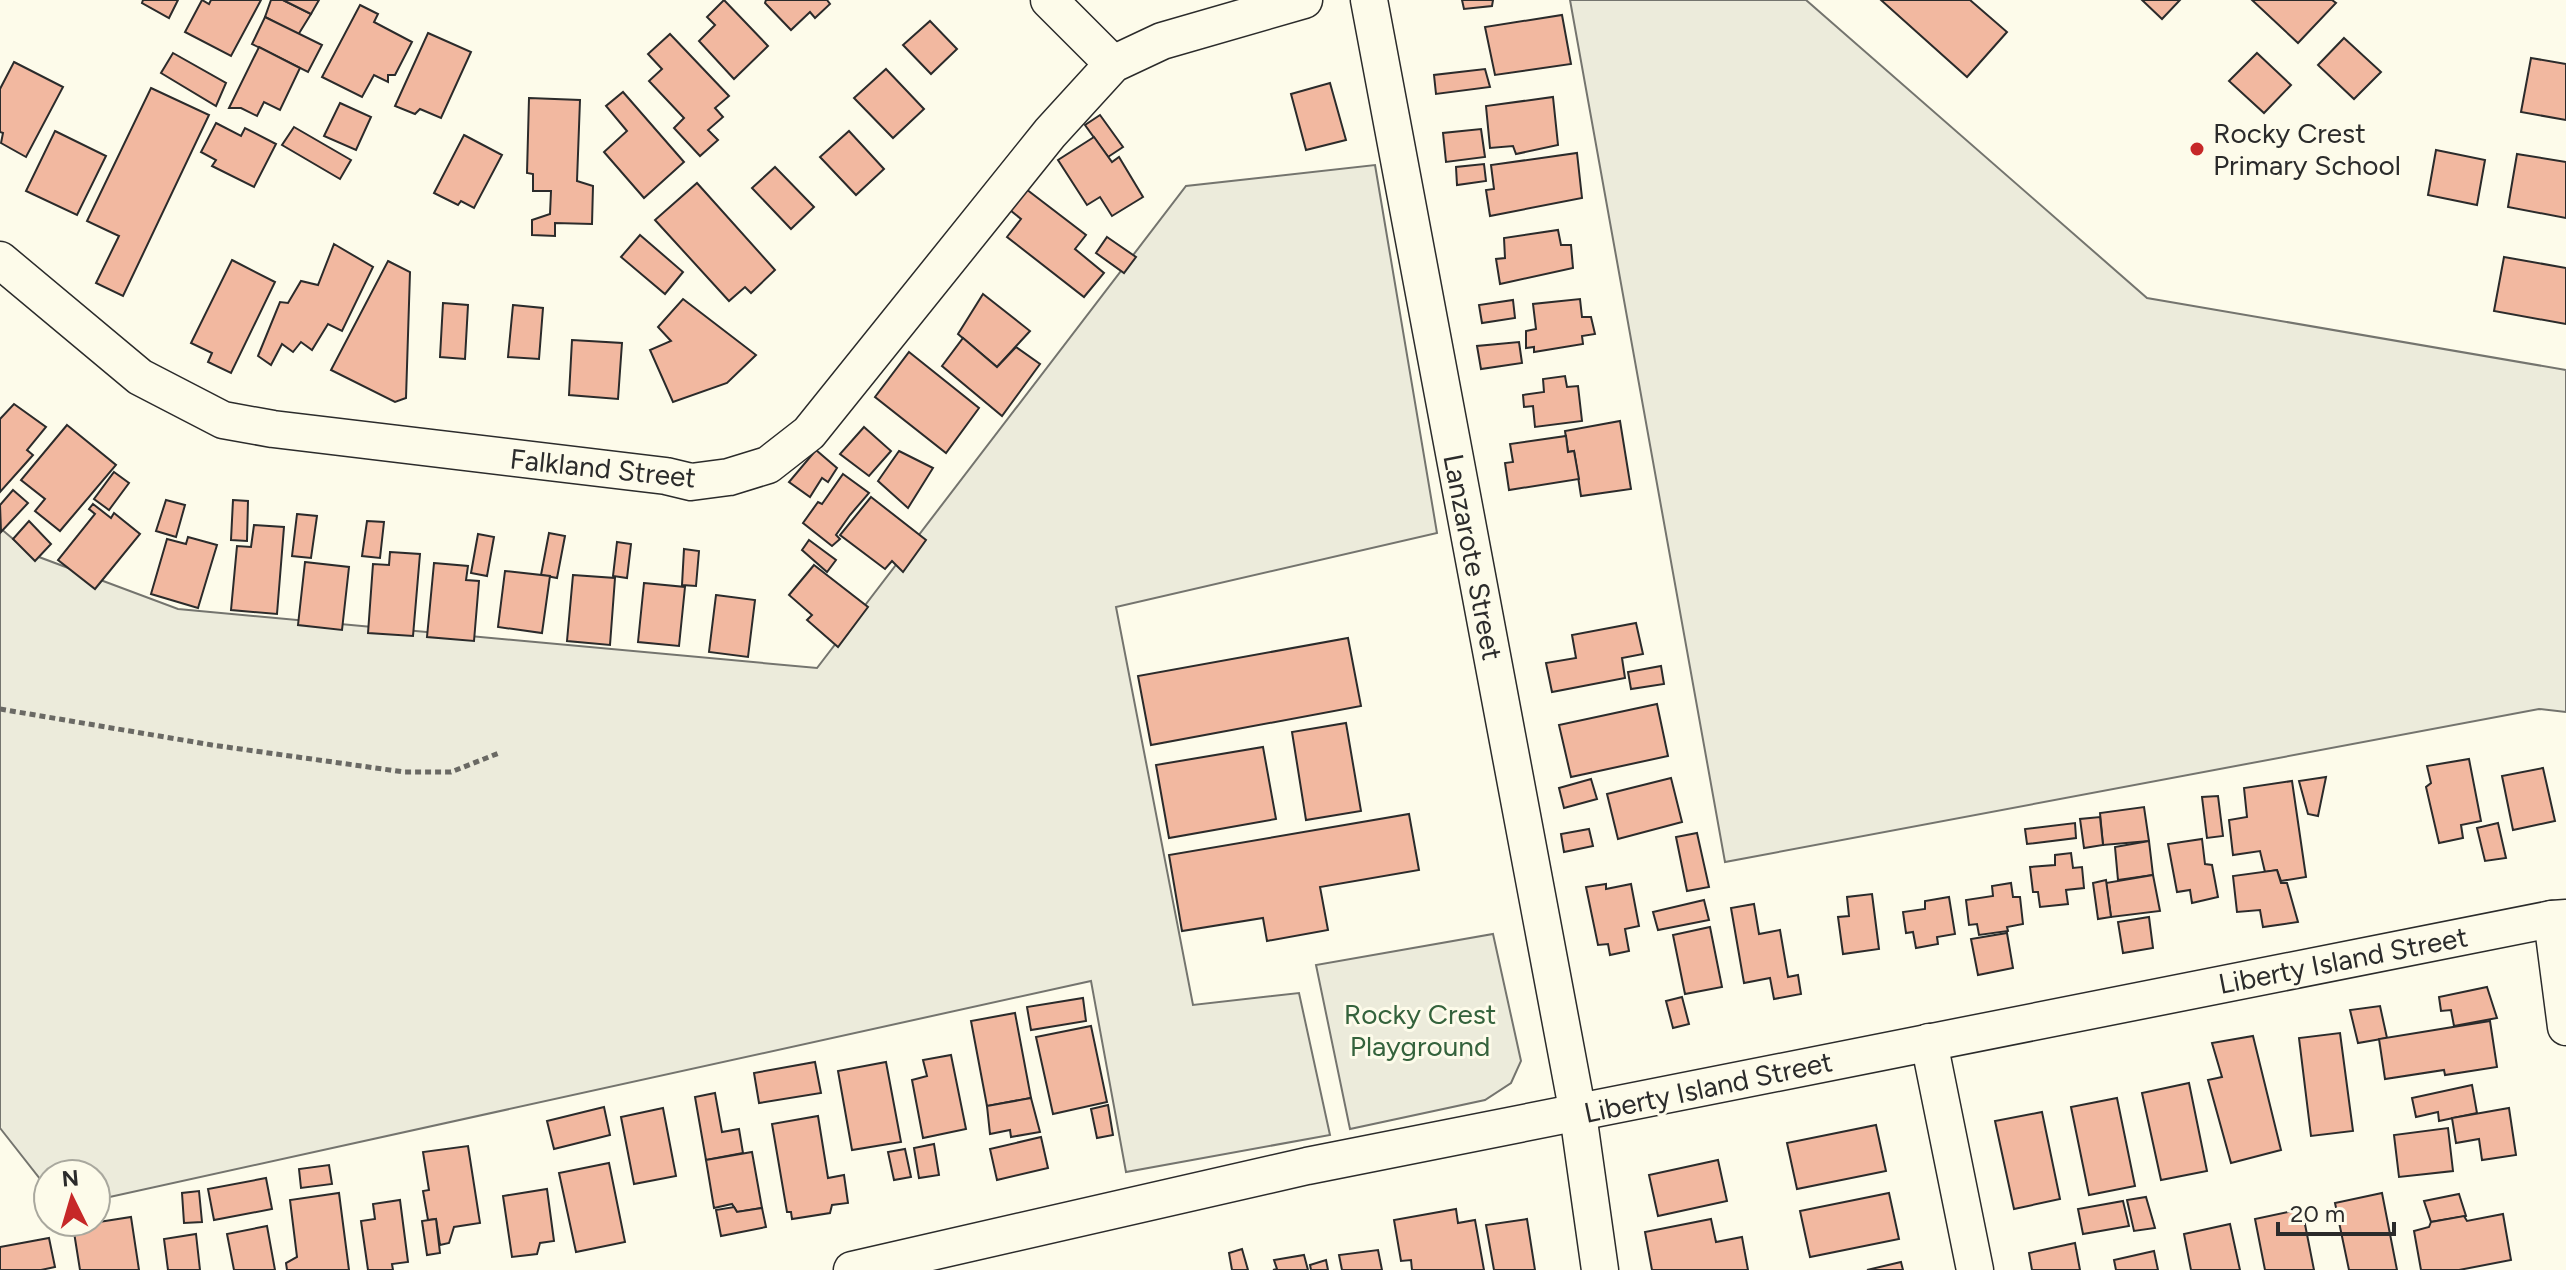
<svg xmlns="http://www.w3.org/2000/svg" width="2566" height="1270" font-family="Figtree,sans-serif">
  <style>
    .green { fill: #ecebdb; stroke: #74746e; stroke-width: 2 }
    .building { fill: #f2b8a0; stroke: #2b2b2b; stroke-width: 2 }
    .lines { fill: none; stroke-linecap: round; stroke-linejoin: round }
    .minor-casing { stroke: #2b2b2b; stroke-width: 39 }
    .path { stroke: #6a6964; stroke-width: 5; stroke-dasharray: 6 4; stroke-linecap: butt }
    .minor { stroke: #fdfbea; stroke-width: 36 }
    .poi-dot { fill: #c62828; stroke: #fdfbea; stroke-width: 3 }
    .labels { text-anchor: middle; stroke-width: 6; stroke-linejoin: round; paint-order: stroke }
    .poi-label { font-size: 28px; fill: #2b2b2b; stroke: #fdfbea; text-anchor: start }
    .street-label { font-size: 28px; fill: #2b2b2b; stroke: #fdfbea }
    .park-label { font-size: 28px; fill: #34623c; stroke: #fdfbea }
  </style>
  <rect width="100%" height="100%" fill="#fdfbea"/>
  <g class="green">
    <path d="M1570,0H1806L2147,298L2566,370V712L2539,709L1725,862Z"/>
    <path d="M1375,165L1437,533L1116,607L1193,1005L1299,993L1330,1135L1126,1172L1091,981L96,1200V1174H48V1189L0,1128V528L31,554L178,609L817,668L1186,186Z"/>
    <path d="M1493,934L1521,1061L1511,1083L1485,1100L1350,1129L1316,965Z"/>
  </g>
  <g class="building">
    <path d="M143,0H178L169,18L142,3Z"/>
    <path d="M202,0L209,4L211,0H261L231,56L185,32Z"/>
    <path d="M271,0H283L311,14L298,35L265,17Z"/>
    <path d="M283,0H319L311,14Z"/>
    <path d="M724,0L768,46L734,79L699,41L715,25L707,17Z"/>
    <path d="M766,0H827L830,4L815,18L810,12L791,30L765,3Z"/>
    <path d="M1462,0H1493L1492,6L1464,9Z"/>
    <path d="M1881,0H1970L2007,32L1967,77Z"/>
    <path d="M2142,0H2180L2162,19Z"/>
    <path d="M2252,0H2332L2336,3L2298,43Z"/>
    <path d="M360,5L378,14L374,22L412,42L395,75H388V82L374,75L362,97L322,77Z"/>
    <path d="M1562,15L1571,64L1495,75L1485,27Z"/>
    <path d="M265,17L322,45L308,72L252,44Z"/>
    <path d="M930,21L957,49L931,74L903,45Z"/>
    <path d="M428,33L471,52L441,118L420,109L415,114L395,106Z"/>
    <path d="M670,34L729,96L715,108L723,117L708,130L718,140L700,156L674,128L684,118L649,81L662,69L648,54Z"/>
    <path d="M2344,38L2381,72L2354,99L2318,65Z"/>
    <path d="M259,47L300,68L280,110L264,102L257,116L241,108H229Z"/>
    <path d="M173,53L226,83L216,106L161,73Z"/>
    <path d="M2257,53L2291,85L2264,113L2229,81Z"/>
    <path d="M2531,58L2566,64V120L2521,112Z"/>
    <path d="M14,62L63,87L26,157L1,143L3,133L0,132V89Z"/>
    <path d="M886,69L924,109L893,138L854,98Z"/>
    <path d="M1485,69L1490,87L1436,94L1434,75Z"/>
    <path d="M1330,83L1346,140L1306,150L1291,94Z"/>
    <path d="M151,88L209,115L123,296L96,283L119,236L87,221Z"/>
    <path d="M623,92L684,162L644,198L604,152L627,131L606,106Z"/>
    <path d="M1553,97L1558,145L1516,154L1513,146L1490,148L1486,106Z"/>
    <path d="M529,98L580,100L577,181L593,186L592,224L555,223V236L532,235V220L550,214L551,191H533V174L527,173Z"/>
    <path d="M340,103L371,117L356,150L324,136Z"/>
    <path d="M1100,115L1123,147L1108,157L1085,125Z"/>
    <path d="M216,123L241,136L245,128L276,144L254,187L212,166L216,160L201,152Z"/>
    <path d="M294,127L351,160L340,179L282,145Z"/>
    <path d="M1481,129L1485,157L1446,162L1443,133Z"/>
    <path d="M55,131L106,156L77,215L26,191Z"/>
    <path d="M849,131L884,169L856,195L820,157Z"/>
    <path d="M464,135L502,155L474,208L461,201L458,205L434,193Z"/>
    <path d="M1094,137L1112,162L1119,157L1143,197L1112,216L1100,197L1087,205L1058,160Z"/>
    <path d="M2436,150L2485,160L2477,205L2428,195Z"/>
    <path d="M1577,153L1582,198L1490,216L1486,190L1494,189L1491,165Z"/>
    <path d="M2517,154L2566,162V218L2508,207Z"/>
    <path d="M1484,164L1486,181L1457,185L1456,167Z"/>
    <path d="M775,167L814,207L791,229L752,188Z"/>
    <path d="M697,183L775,270L751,293L745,287L729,301L655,220Z"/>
    <path d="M1026,189L1086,235L1075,249L1104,273L1084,297L1007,237L1021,219L1010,210Z"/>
    <path d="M1558,230L1561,245H1571L1573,268L1500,284L1496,259L1505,258L1504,238Z"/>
    <path d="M640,235L683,272L665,294L621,257Z"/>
    <path d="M1107,237L1136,257L1124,273L1096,253Z"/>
    <path d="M334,244L373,267L342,331L328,324L312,350L301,342L293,352L282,344L271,365L258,356L280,302L288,303L301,281L318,285Z"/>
    <path d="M2504,257L2566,268V324L2494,311Z"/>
    <path d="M232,260L275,282L231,373L208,362L212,353L191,343Z"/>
    <path d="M388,261L410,272L406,398L395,402L331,370Z"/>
    <path d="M983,294L1030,331L997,367L958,334Z"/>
    <path d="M683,299L756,355L727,383L673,402L650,350L671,341L658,327Z"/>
    <path d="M1580,299L1582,317H1591L1595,334L1582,336L1583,344L1534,352V347L1526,348V331L1536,329L1533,304Z"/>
    <path d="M1513,300L1515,318L1482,323L1479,305Z"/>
    <path d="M443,303L468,305L465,359L440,357Z"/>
    <path d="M513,305L543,308L539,359L508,357Z"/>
    <path d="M963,338L997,367L1016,347L1040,364L1002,416L942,366Z"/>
    <path d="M572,340L622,343L618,399L569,395Z"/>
    <path d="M1519,342L1522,363L1481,369L1477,346Z"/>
    <path d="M909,352L979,408L946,453L875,397Z"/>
    <path d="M1565,376L1567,387L1578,386L1582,421L1535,427L1533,406L1524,407L1523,395L1544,392L1543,379Z"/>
    <path d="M14,404L46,427L27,450L33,455L0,492V419Z"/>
    <path d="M1620,421L1631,489L1581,496L1574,451L1568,452L1565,431Z"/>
    <path d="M67,425L116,465L60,531L35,511L45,499L21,480Z"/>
    <path d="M864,427L891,451L869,476L840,454Z"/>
    <path d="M1566,436L1568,452L1574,451L1579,479L1509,490L1505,463L1513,462L1510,444Z"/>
    <path d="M816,450L837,468L828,482L822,478L810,497L789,482Z"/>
    <path d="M899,451L933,468L908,508L878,481Z"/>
    <path d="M114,472L129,483L109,510L94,499Z"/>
    <path d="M843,474L869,493L850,515L836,535L840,539L832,546L803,523L818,502L822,504Z"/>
    <path d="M13,490L28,503L1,532L0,505Z"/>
    <path d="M871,497L926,540L903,572L892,561L885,569L840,535Z"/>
    <path d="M166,500L185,505L176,537L156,531Z"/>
    <path d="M233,500L248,501L247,541L231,540Z"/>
    <path d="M93,504L111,518L114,513L140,534L95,589L58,560L95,514L89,509Z"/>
    <path d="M297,514L317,516L311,558L292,556Z"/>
    <path d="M29,521L51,544L35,561L13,539Z"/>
    <path d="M367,521L384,522L380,558L362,556Z"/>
    <path d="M254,525L284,527L277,614L231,610L237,546L251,547Z"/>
    <path d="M549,533L565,536L557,578L541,575Z"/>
    <path d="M478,534L494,537L487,576L471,573Z"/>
    <path d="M188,537L217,545L198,608L151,594L167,539L186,544Z"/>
    <path d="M809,540L836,560L827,572L802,550Z"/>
    <path d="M617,542L631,544L627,578L613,576Z"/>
    <path d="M684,549L699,551L696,586L682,585Z"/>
    <path d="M390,552L420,554L413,636L368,633L373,564L389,565Z"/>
    <path d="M305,562L349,567L342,630L298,625Z"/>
    <path d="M434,563L468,566L466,580L479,581L474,641L427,637Z"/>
    <path d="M814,565L868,607L838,647L807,620L812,615L789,595Z"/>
    <path d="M505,571L550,576L542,633L498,627Z"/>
    <path d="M573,575L615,578L610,645L567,641Z"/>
    <path d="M644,583L685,587L679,646L638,642Z"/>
    <path d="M716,595L755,600L748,657L709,652Z"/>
    <path d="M1636,623L1643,654L1622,658L1625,678L1552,692L1546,663L1576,658L1572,635Z"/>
    <path d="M1348,638L1361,706L1151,745L1138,676Z"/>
    <path d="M1661,666L1664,684L1631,689L1628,672Z"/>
    <path d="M1657,704L1668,756L1571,777L1559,725Z"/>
    <path d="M1346,723L1361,811L1306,820L1292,732Z"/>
    <path d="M1263,747L1276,819L1169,838L1156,765Z"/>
    <path d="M2469,759L2481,821L2461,825L2463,838L2439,843L2426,787L2431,783L2427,766Z"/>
    <path d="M2543,768L2555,821L2513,830L2502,776Z"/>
    <path d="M2326,777L2318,816L2308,814L2299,781Z"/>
    <path d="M1671,778L1682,822L1618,839L1607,794Z"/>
    <path d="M1591,779L1597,799L1564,808L1559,788Z"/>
    <path d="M2292,781L2306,877L2281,881L2277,870L2265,872L2260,851L2233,855L2229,820L2247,817L2244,788Z"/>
    <path d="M2218,796L2223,836L2207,838L2202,797Z"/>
    <path d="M2144,807L2149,841L2103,845L2100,813Z"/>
    <path d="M1409,814L1419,870L1320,887L1328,930L1267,941L1263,918L1182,931L1169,855Z"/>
    <path d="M2100,817L2103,845L2084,848L2080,819Z"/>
    <path d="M2075,823L2076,838L2027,844L2025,829Z"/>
    <path d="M2498,823L2506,858L2485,861L2477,828Z"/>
    <path d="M1589,829L1593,846L1564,852L1561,834Z"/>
    <path d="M1697,833L1709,887L1687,891L1676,837Z"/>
    <path d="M2202,839L2205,864L2212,865L2218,897L2192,903L2190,890L2177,892L2168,844Z"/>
    <path d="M2149,841L2153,875L2118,880L2115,847Z"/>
    <path d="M2071,853L2073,868L2082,867L2084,888L2066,890L2068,904L2040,907L2038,892H2033L2030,867L2055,865V855Z"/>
    <path d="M2277,870L2281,883H2287L2298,922L2263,927L2260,910L2237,912L2233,876Z"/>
    <path d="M2153,875L2160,911L2111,917L2106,883Z"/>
    <path d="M2106,880L2111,917L2098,919L2093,883Z"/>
    <path d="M2011,883L2013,897H2020L2023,924L2007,927L2008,931L1979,935L1977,924L1969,925L1966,900L1993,896L1992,886Z"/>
    <path d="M1606,884V889L1631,884L1639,926L1625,929L1629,951L1610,955L1608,944L1598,945L1586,887Z"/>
    <path d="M1872,894L1879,949L1843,954L1838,917L1849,916L1847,897Z"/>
    <path d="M1949,897L1955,934L1937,937L1938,944L1916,948L1913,932L1906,933L1903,912L1925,909V901Z"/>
    <path d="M1704,900L1709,920L1658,930L1653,912Z"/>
    <path d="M1754,904L1759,934L1780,930L1788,977L1798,975L1801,994L1774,999L1770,978L1744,983L1731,908Z"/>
    <path d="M2149,917L2153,948L2123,953L2118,922Z"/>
    <path d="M1710,927L1722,987L1685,994L1673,935Z"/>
    <path d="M2007,933L2013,968L1978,975L1971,939Z"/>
    <path d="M2487,987L2497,1018L2454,1026L2451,1010L2441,1011L2439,997Z"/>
    <path d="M1682,997L1689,1024L1673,1028L1666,1001Z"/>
    <path d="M1083,998L1086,1021L1031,1030L1027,1007Z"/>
    <path d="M2380,1006L2387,1038L2358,1043L2350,1010Z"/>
    <path d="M1015,1013L1031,1098L987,1106L971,1021Z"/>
    <path d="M2490,1021L2497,1067L2445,1075L2444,1070L2385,1079L2379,1039Z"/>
    <path d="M1091,1026L1107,1102L1053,1114L1036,1037Z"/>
    <path d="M2340,1033L2353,1131L2311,1136L2299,1038Z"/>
    <path d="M2253,1036L2281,1150L2231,1163L2208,1080L2222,1077L2212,1043Z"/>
    <path d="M951,1055L966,1129L923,1138L912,1080L927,1076L923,1060Z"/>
    <path d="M815,1062L821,1093L759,1103L754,1073Z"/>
    <path d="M886,1062L901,1142L852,1150L838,1071Z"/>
    <path d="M2189,1083L2207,1171L2161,1180L2142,1093Z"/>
    <path d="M2472,1085L2477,1113L2439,1121L2438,1112L2416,1117L2412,1098Z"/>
    <path d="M715,1093L722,1132L739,1129L743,1153L706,1160L695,1097Z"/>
    <path d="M1031,1098L1040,1132L1011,1137L1010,1130L990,1134L987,1106Z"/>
    <path d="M2117,1098L2135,1186L2089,1195L2071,1107Z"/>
    <path d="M1108,1105L1113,1135L1097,1138L1091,1109Z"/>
    <path d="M604,1107L610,1135L554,1149L547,1121Z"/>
    <path d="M663,1108L676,1176L634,1184L621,1117Z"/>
    <path d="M2509,1108L2516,1155L2482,1160L2479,1139L2456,1143L2452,1118Z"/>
    <path d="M2042,1112L2060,1199L2014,1209L1995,1121Z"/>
    <path d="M818,1116L828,1178L844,1175L848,1203L832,1205L830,1213L792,1219L791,1212H787L772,1124Z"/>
    <path d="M1876,1125L1886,1171L1797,1189L1787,1143Z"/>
    <path d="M2448,1128L2453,1171L2399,1177L2394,1135Z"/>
    <path d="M1041,1137L1048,1168L997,1180L990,1149Z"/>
    <path d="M934,1144L939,1175L919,1178L914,1148Z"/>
    <path d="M468,1146L480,1223L454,1227L449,1243L440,1245L436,1219L428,1220L423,1191L429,1190L423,1152Z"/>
    <path d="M905,1149L911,1177L894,1180L888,1152Z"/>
    <path d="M752,1152L762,1208L737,1212L732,1204L714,1208L706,1160Z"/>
    <path d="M1718,1160L1727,1201L1658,1216L1649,1175Z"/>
    <path d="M609,1163L625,1242L576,1252L559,1173Z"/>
    <path d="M329,1165L332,1184L301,1188L299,1169Z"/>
    <path d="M266,1178L272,1209L214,1220L208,1189Z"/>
    <path d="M547,1189L554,1241L540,1243L537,1254L512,1257L503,1196Z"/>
    <path d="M199,1191L202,1222L184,1223L182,1193Z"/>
    <path d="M339,1193L349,1270H287L286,1263L297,1257L290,1200Z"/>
    <path d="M1889,1193L1899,1239L1810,1257L1800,1211Z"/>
    <path d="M2382,1193L2397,1270H2349L2335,1203Z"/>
    <path d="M2459,1194L2466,1216L2431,1222L2424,1201Z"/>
    <path d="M2146,1197L2155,1228L2134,1231L2127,1200Z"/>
    <path d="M400,1200L408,1262L392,1264L393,1270H368L361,1221L375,1219L373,1204Z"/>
    <path d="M2123,1201L2129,1226L2083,1234L2078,1209Z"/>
    <path d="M734,1207L737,1212L762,1208L766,1227L721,1236L716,1210Z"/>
    <path d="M1456,1209L1458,1223L1475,1220L1484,1270H1412L1411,1260L1401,1261L1394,1220Z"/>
    <path d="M2302,1209L2314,1270H2265L2255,1219Z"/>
    <path d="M2503,1214L2511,1260L2459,1270H2421L2414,1231L2429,1227L2431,1222L2464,1216L2467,1221Z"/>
    <path d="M131,1217L139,1270H80L73,1226Z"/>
    <path d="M436,1219L440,1253L427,1255L422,1221Z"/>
    <path d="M1527,1219L1535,1270H1494L1486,1225Z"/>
    <path d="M1711,1219L1716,1242L1742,1237L1748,1270H1652L1645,1232Z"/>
    <path d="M2230,1224L2240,1270H2191L2184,1234Z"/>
    <path d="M267,1226L275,1270H234L227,1234Z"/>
    <path d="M196,1234L200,1270H168L164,1239Z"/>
    <path d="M49,1238L55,1267L41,1270H0V1247Z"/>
    <path d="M2075,1243L2080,1270H2032L2029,1253Z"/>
    <path d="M1242,1249L1248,1270H1232L1229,1253Z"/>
    <path d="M1378,1250L1382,1270H1342L1339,1255Z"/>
    <path d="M2154,1251L2158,1270H2116L2114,1260Z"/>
    <path d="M1304,1255L1308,1270H1273L1277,1269L1274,1260Z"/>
    <path d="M1326,1260L1328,1270H1311L1310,1265Z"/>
    <path d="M1901,1262L1903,1270H1867Z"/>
  </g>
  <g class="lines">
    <defs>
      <g id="minor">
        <path d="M1049,0L1113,64"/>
        <path d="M1369,0L1578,1114L1600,1270"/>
        <path d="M0,260L140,377L223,420L273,429L666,476L691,482L729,477L768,465L809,433L1050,133L1113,64L1162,41L1304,0"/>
        <path d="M2552,919L2566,1027"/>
        <path d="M1929,1042L1975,1270"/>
        <path d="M852,1270L1307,1166L2552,919L2566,918"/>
      </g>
    </defs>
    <use href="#minor" class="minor-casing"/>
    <path class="path" d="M0,709L212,745L404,772H451L499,753"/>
    <use href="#minor" class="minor"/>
  </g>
  <circle class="poi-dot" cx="2197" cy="149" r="8"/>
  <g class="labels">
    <g class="poi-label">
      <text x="2213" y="143">Rocky Crest<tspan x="2213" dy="32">Primary School</tspan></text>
    </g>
    <g class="street-label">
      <text transform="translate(603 468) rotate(6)" y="10">Falkland Street</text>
      <text transform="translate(1473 557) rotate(79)" y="10">Lanzarote Street</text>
      <text transform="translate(2343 960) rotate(-11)" y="10">Liberty Island Street</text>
      <text transform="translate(1708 1087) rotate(-12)" y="10">Liberty Island Street</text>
    </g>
    <g class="park-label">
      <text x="1420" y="1024">Rocky Crest<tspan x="1420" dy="32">Playground</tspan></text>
    </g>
  </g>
  <g transform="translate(72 1198) rotate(355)"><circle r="38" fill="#fdfbea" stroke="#a9a89e" stroke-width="2"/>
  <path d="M0-6L14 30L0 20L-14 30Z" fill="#c62828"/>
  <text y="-12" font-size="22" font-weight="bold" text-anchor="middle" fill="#2b2b2b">N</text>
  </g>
  <path d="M2278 1222v12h116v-12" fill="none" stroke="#2b2b2b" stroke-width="4"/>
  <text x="2290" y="1222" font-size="24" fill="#2b2b2b" stroke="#fdfbea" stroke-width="6" paint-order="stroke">20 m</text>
</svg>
